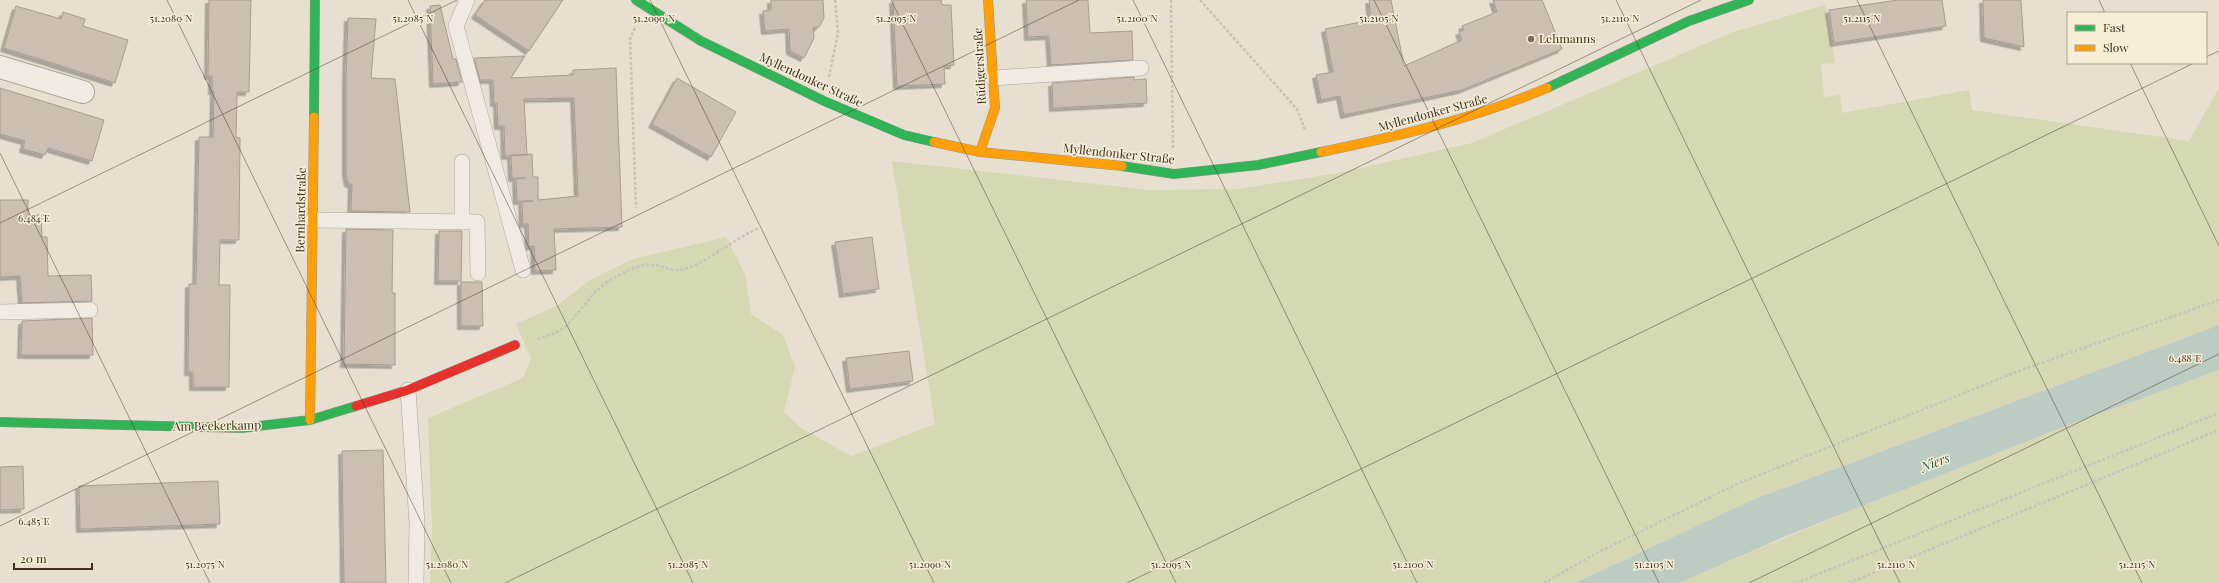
<svg xmlns="http://www.w3.org/2000/svg" width="2219" height="583" font-family="'Playfair Display',serif">
  <style>
    .green { fill: #d6d7b3 }
    .water { fill: #bcccc2 }
    .building { fill: #cbbfb2; stroke: #a89c90; filter: url(#shadow) }
    .lines { fill: none; stroke-linecap: round; stroke-linejoin: round }
    .lane-casing { stroke: #ada599; stroke-width: 16 }
    .street-casing { stroke: #ada599; stroke-width: 24 }
    .fast-casing { stroke: #9c958a; stroke-width: 10 }
    .slow-casing { stroke: #9c958a; stroke-width: 10 }
    .jam-casing { stroke: #9c958a; stroke-width: 10 }
    .path { stroke: #c8c2b9; stroke-width: 2.5; stroke-dasharray: 3 2; stroke-linecap: butt }
    .lane { stroke: #efebe3; stroke-width: 15 }
    .street { stroke: #efebe3; stroke-width: 22 }
    .fast { stroke: #30b455; stroke-width: 9 }
    .slow { stroke: #ff9f0a; stroke-width: 9 }
    .jam { stroke: #e5322d; stroke-width: 9 }
    .ticks { fill: none; stroke: #3d2e20; stroke-width: 1; stroke-opacity: 0.45 }
    .poi-dot { fill: #786c5e; stroke: #f7eed8; stroke-width: 1.5 }
    .labels { text-anchor: middle; stroke-width: 3; stroke-linejoin: round; paint-order: stroke }
    .poi-label { font-size: 12px; fill: #3d2e20; stroke: #f7eed8; text-anchor: start }
    .street-label { font-size: 12px; fill: #3d2e20; stroke: #f7eed8 }
    .water-label { font-size: 13px; font-style: italic; fill: #2f5d5a; stroke: #f7eed8 }
    .ticks-label { font-size: 10px; text-anchor: middle; fill: #3d2e20; stroke: #f7eed8; stroke-width: 3; stroke-linejoin: round; paint-order: stroke }
  </style>
  <defs>
    <filter id="shadow"><feDropShadow dx="-3.5" dy="3.5" stdDeviation="0" flood-color="#0004"/></filter>
  </defs>
  <rect width="100%" height="100%" fill="#e7e0d1"/>
  <g class="green">
    <path d="M1825,5L1835,63L1821,64L1824,97L1840,95L1842,113L1969,90L1972,110L2189,141L2219,88V325L1752,500L1575,583H430L432,531L428,418L523,378L531,359L516,324L558,305L587,282L633,259L726,237L745,274L751,314L783,335L795,367L784,412L801,428L851,456L935,424L892,161L1149,190L1238,189L1338,173L1472,143L1733,32Z"/>
    <path d="M2219,370V583H1679C1856,506 2037,436 2219,370Z"/>
  </g>
  <path class="water" d="M2219,325V370L2061,428L1786,536L1679,583H1575L1752,500Z"/>
  <g class="building">
    <path d="M209,0H251L249,92H237L236,137L240,138L239,240H220L219,285H230L229,387H193V372H188L189,284H196L199,137H213L214,91H212V76H208Z"/>
    <path d="M485,0H563L529,51L475,15Z"/>
    <path d="M771,0H823L824,18L819,27L813,28L814,38L804,58L790,51L789,29L765,31L763,11L771,10Z"/>
    <path d="M893,0H941L942,5H951L954,65L944,66L945,84L897,86Z"/>
    <path d="M1026,0H1088L1090,33L1132,31L1133,60L1051,65L1049,36L1028,37Z"/>
    <path d="M1369,0H1391L1404,66L1462,40L1459,32L1464,30L1462,26L1497,12L1493,0H1542L1562,49L1462,90L1344,115L1340,96L1321,100L1316,75L1333,72L1325,29L1371,20Z"/>
    <path d="M1898,0H1942L1946,26L1834,43L1829,10Z"/>
    <path d="M1983,0H2021L2024,47L1984,38Z"/>
    <path d="M440,5L453,59H456L462,82L433,84L430,6Z"/>
    <path d="M16,6L61,19L63,12L85,19L83,26L128,40L115,83L4,48Z"/>
    <path d="M348,18L376,19L371,78L395,79L410,212L351,211L352,185L348,183L346,173V78Z"/>
    <path d="M525,56L511,78L573,75V70L616,68L622,227L554,229L556,270L535,271L534,246L529,247L528,224H523L522,202L533,201H517L516,179L526,178H512L511,155L532,154L533,177H538V200L578,196L574,98L524,99L527,155L505,156L504,126H498L497,103H494L493,80H480L474,58Z"/>
    <path d="M1134,77V80L1146,79L1147,103L1053,108L1052,83Z"/>
    <path d="M677,78L736,112L711,157L652,124Z"/>
    <path d="M0,88L104,120L92,161L48,148L45,155L23,149L25,141L0,134Z"/>
    <path d="M0,200H28V215H41L42,237H47L48,276L91,275L92,301L22,303L20,276L0,277Z"/>
    <path d="M346,229L393,230L392,293H395V365L344,364Z"/>
    <path d="M439,231H462L461,281H438Z"/>
    <path d="M872,237L879,289L843,294L835,242Z"/>
    <path d="M461,282H482L483,326H461Z"/>
    <path d="M92,318L93,355H21L22,321Z"/>
    <path d="M909,351L913,381L850,389L846,358Z"/>
    <path d="M383,450L386,583H344L342,451Z"/>
    <path d="M23,466L24,509L0,510V467Z"/>
    <path d="M218,481L220,524L80,529L79,486Z"/>
  </g>
  <g class="lines">
    <defs>
      <g id="lane">
        <path d="M467,0L456,26L523,270"/>
        <path d="M993,78L1141,68"/>
        <path d="M462,162V222"/>
        <path d="M313,220L477,222L478,273"/>
        <path d="M0,312L90,310"/>
        <path d="M408,390L417,523L416,583"/>
      </g>
      <path id="street" d="M0,67L83,92"/>
      <g id="fast">
        <path d="M636,0L701,41L824,101L904,135L934,142"/>
        <path d="M1547,88L1689,21L1749,0"/>
        <path d="M314,117L315,0"/>
        <path d="M1122,166L1174,174L1258,165L1321,152"/>
        <path d="M0,422L242,428L310,420L356,406"/>
      </g>
      <g id="slow">
        <path d="M934,142L980,152L1122,166"/>
        <path d="M980,152L995,108L988,0"/>
        <path d="M1321,152C1398,136 1474,119 1547,88"/>
        <path d="M310,420L314,117"/>
      </g>
      <path id="jam" d="M356,406L408,390L515,345"/>
    </defs>
    <use href="#lane" class="lane-casing"/>
    <use href="#street" class="street-casing"/>
    <use href="#fast" class="fast-casing"/>
    <use href="#slow" class="slow-casing"/>
    <use href="#jam" class="jam-casing"/>
    <g class="path">
      <path d="M1171,0L1173,149"/>
      <path d="M1200,0L1297,109L1305,130"/>
      <path d="M635,28L630,39L636,208"/>
      <path d="M829,77L838,33L835,0"/>
      <path d="M537,339C548,336 560,332 567,325C582,310 593,290 612,279C625,272 640,263 655,265C665,267 675,272 685,269C712,260 733,239 759,228"/>
      <path d="M1544,583L1595,554L1737,484L2024,369L2219,300"/>
      <path d="M1796,583L2219,413"/>
      <path d="M1849,583L2219,430"/>
    </g>
    <use href="#lane" class="lane"/>
    <use href="#street" class="street"/>
    <use href="#fast" class="fast"/>
    <use href="#slow" class="slow"/>
    <use href="#jam" class="jam"/>
  </g>
  <path class="ticks" d="M167,0L451,583M408,0L693,583M650,0L934,583M891,0L1176,583M1133,0L1417,583M1374,0L1659,583M1616,0L1900,583M1857,0L2142,583M2099,0L2105,13M2206,57L2219,51M2130,63L2219,246M0,153L210,583M0,223L457,0M0,526L1079,0M505,583L1701,0M1127,583L2194,63M1749,583L2219,354"/>
  <circle class="poi-dot" cx="1531" cy="39" r="4"/>
  <g class="labels">
    <g class="poi-label">
      <text x="1539" y="43">Lehmanns</text>
    </g>
    <g class="street-label">
      <text transform="translate(980 66) rotate(-93)" y="4">Rüdigerstraße</text>
      <text transform="translate(811 80) rotate(25)" y="4">Myllendonker Straße</text>
      <text transform="translate(1433 113) rotate(-15)" y="4">Myllendonker Straße</text>
      <text transform="translate(1119 154) rotate(6)" y="4">Myllendonker Straße</text>
      <text transform="translate(301 210) rotate(-89)" y="4">Bernhardstraße</text>
      <text transform="translate(217 426) rotate(-1)" y="4">Am Beekerkamp</text>
    </g>
    <g class="water-label">
      <text transform="translate(1935 462) rotate(-21)" y="5">Niers</text>
    </g>
  </g>
  <g class="ticks-label">
    <text x="171" y="22">51.2080°N</text>
    <text x="413" y="22">51.2085°N</text>
    <text x="654" y="22">51.2090°N</text>
    <text x="896" y="22">51.2095°N</text>
    <text x="1379" y="22">51.2105°N</text>
    <text x="1620" y="22">51.2110°N</text>
    <text x="1862" y="22">51.2115°N</text>
    <text x="1137" y="22">51.2100°N</text>
    <text x="34" y="222">6.484°E</text>
    <text x="2185" y="362">6.488°E</text>
    <text x="34" y="525">6.485°E</text>
    <text x="205" y="568">51.2075°N</text>
    <text x="447" y="568">51.2080°N</text>
    <text x="688" y="568">51.2085°N</text>
    <text x="930" y="568">51.2090°N</text>
    <text x="1171" y="568">51.2095°N</text>
    <text x="1413" y="568">51.2100°N</text>
    <text x="1654" y="568">51.2105°N</text>
    <text x="1896" y="568">51.2110°N</text>
    <text x="2137" y="568">51.2115°N</text>
  </g>
  <rect x="2067" y="12" width="140" height="52" fill="#f7eed8" stroke="#ada18e"/>
  <rect x="2075" y="25" width="20" height="6" fill="#30b455" stroke="#ada18e"/>
  <text x="2103" y="32" font-size="12" fill="#3d2e20">Fast</text>
  <rect x="2075" y="45" width="20" height="6" fill="#ff9f0a" stroke="#ada18e"/>
  <text x="2103" y="52" font-size="12" fill="#3d2e20">Slow</text>
  <path d="M14 563v6h78v-6" fill="none" stroke="#3d2e20" stroke-width="2"/>
  <text x="20" y="563" font-size="12" fill="#3d2e20" stroke="#f7eed8" stroke-width="3" paint-order="stroke">20 m</text>
</svg>
